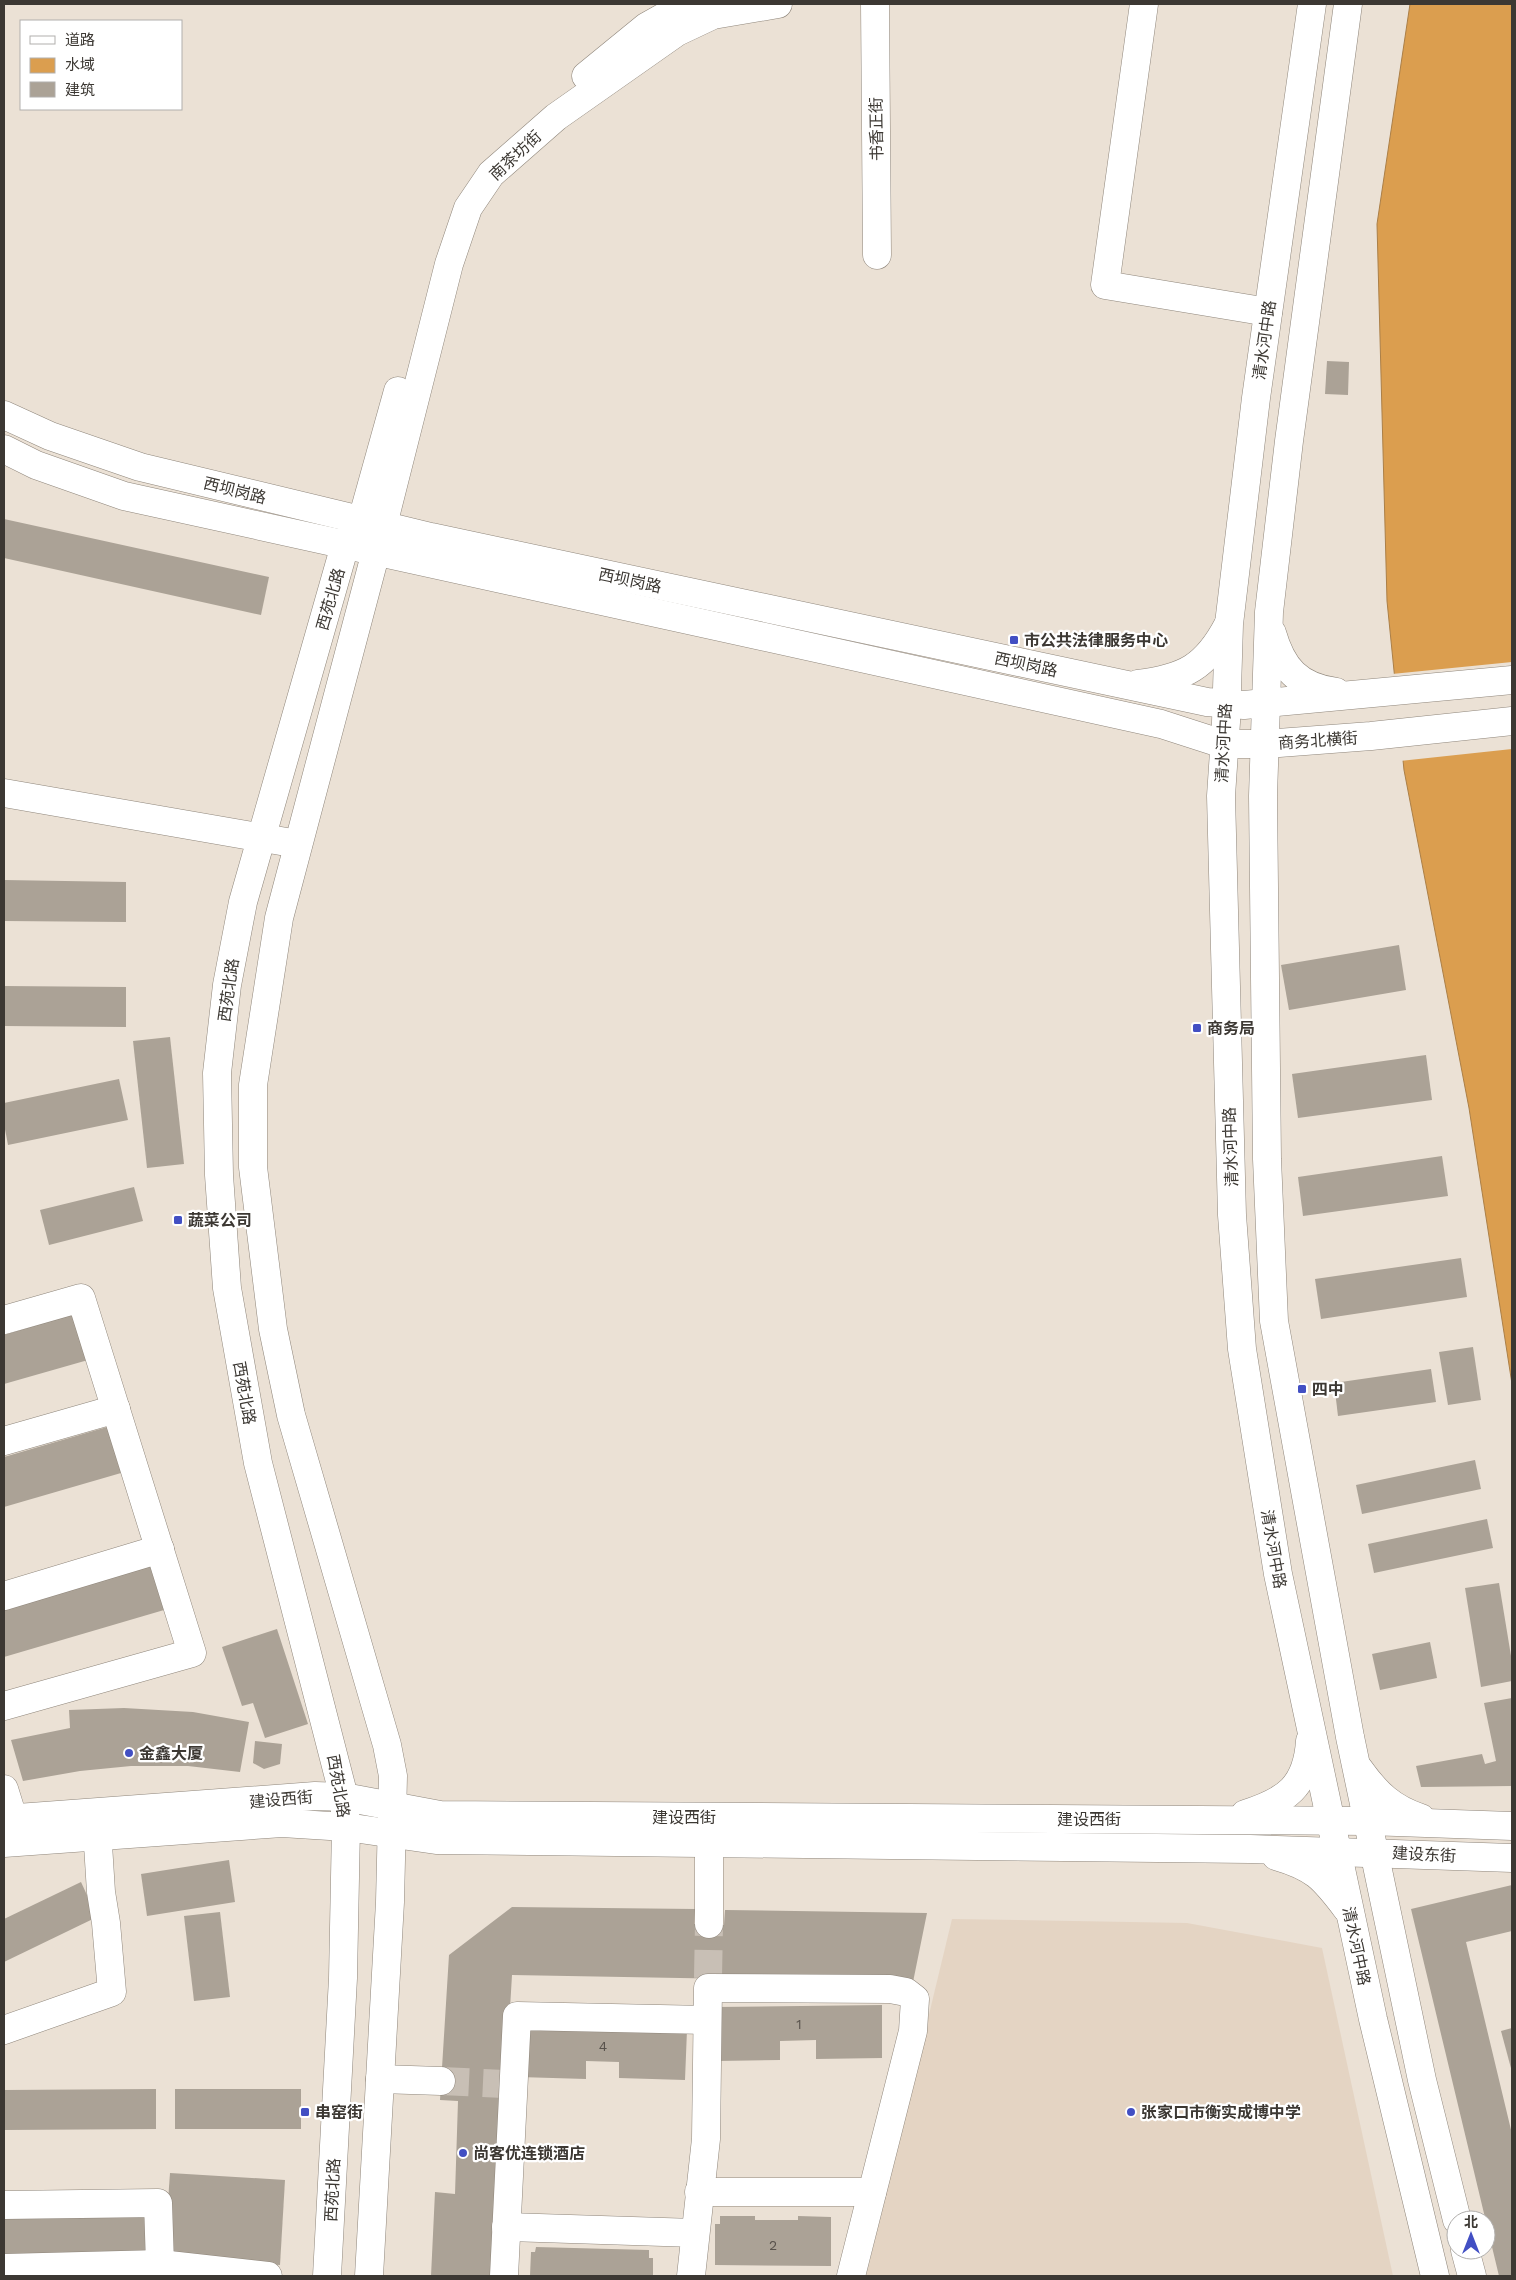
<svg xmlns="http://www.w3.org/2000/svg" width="1516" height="2280" font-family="'Work Sans','Noto Sans SC',sans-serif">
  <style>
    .built { fill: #e4d4c3 }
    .water { fill: #db9e4f; stroke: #ab7f47 }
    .pier { fill: #ebe1d5 }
    .building { fill: #aba296 }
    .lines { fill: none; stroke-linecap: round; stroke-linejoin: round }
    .minor-tunnel { stroke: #c8bfb5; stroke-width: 28; stroke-dasharray: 28 14; stroke-linecap: butt }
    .minor-casing { stroke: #8f867b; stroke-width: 29 }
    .major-casing { stroke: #8f867b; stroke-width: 29 }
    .minor { stroke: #fff; stroke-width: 28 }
    .major { stroke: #fff; stroke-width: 28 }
    .poi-dot { fill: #424fc3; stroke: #fff; stroke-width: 2 }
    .labels { text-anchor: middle; stroke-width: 4.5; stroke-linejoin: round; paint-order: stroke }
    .number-label { font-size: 14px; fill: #58524c }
    .street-label { font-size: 16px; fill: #3c3833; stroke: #fff }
    .poi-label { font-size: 16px; font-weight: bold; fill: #3c3833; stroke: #fff; text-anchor: start }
  </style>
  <rect width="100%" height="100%" fill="#ebe1d5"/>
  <path class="built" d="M952,1919L1187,1923L1322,1948L1393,2276H866Z"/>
  <path class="water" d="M1410,4H1512V1384L1469,1108L1404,770L1387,601L1377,224Z"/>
  <path class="pier" d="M1512,662V749L1400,761L1392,674Z"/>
  <g class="building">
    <path d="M1327,361L1349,362L1348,395L1325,394Z"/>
    <path d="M4,519L269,577L261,615L4,558Z"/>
    <path d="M4,880L126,882V922L4,921Z"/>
    <path d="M1399,945L1406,990L1289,1010L1281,965Z"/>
    <path d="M4,986L126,987V1027L4,1026Z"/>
    <path d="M170,1037L184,1164L147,1168L133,1041Z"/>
    <path d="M1426,1055L1432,1100L1298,1118L1292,1074Z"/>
    <path d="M119,1079L128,1120L8,1145L4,1124V1103Z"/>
    <path d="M1442,1156L1448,1196L1303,1216L1298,1177Z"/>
    <path d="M134,1187L143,1221L49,1245L40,1210Z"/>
    <path d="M1461,1258L1467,1297L1321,1319L1315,1279Z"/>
    <path d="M74,1314L88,1360L4,1384V1335Z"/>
    <path d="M1473,1347L1481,1400L1448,1405L1439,1352Z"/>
    <path d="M1431,1369L1436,1402L1338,1416L1334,1383Z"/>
    <path d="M107,1427L121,1473L4,1507V1457Z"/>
    <path d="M1475,1460L1481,1489L1362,1514L1356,1485Z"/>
    <path d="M1487,1519L1493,1548L1374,1573L1368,1544Z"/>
    <path d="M151,1564L164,1610L4,1657V1607Z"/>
    <path d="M1499,1583L1512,1662V1681L1481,1687L1465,1588Z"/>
    <path d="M277,1629L308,1724L265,1738L253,1703L242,1706L222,1647Z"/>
    <path d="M1430,1642L1437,1678L1380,1690L1372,1654Z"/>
    <path d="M1512,1698V1786L1421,1787L1416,1766L1482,1754L1485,1764L1496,1761L1484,1703Z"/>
    <path d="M124,1708L193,1712L249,1722L240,1772L188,1766H131L80,1771L23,1781L11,1740L70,1728L69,1710Z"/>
    <path d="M255,1741L282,1744L280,1764L264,1769L253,1763Z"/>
    <path d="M229,1860L235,1902L147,1916L141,1874Z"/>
    <path d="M81,1882L97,1917L4,1962V1919Z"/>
    <path d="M1512,1885V1931L1466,1942L1512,2134V2276H1499L1411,1909Z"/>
    <path d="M512,1907L695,1909L694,1924L724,1925L725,1910L927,1913L913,1982L512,1975L494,2276H431L435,2192L455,2194L458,2101L440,2100L449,1955Z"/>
    <path d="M220,1912L230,1997L194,2001L184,1916Z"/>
    <path d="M882,2005V2058L816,2059V2040L780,2041V2060L717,2061L716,2007Z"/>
    <path d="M520,2026L687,2030L685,2080L619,2078V2062L586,2061V2079L519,2077Z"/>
    <path d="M1512,2028V2072L1501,2031Z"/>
    <path d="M156,2089V2129L4,2130V2090Z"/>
    <rect x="175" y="2089" width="126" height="40"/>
    <path d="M170,2173L285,2180L280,2265L164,2258Z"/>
    <path d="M155,2208L156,2251L4,2255V2212Z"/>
    <path d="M720,2216H755V2220H798V2216L831,2217V2266L715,2265V2224H720Z"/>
    <path d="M536,2247L649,2250V2258H653V2276H530L531,2252H535Z"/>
  </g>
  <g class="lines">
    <g class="minor-tunnel">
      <path d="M708,1978L709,1924"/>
      <path d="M441,2081L504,2084"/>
    </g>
    <defs>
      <g id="minor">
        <path d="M875,4L877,255"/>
        <path d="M1144,4L1105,285L1268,312"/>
        <path d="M586,76L646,27L671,13L696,4"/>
        <path d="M362,520L398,391"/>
        <path d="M383,525L449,264L468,208L491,174L556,117L677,32L713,15L778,4"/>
        <path d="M4,793L298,844"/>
        <path d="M4,1320L81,1298L192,1653L4,1706"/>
        <path d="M4,1441L116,1409"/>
        <path d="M4,1596L160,1549"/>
        <path d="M4,1789L13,1818L16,1841"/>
        <path d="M709,1924V1842"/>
        <path d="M4,2030L112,1992L106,1923L101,1892L96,1813"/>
        <path d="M380,2079L441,2081"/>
        <path d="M699,2192H872"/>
        <path d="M4,2205L158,2203L160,2264"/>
        <path d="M506,2227L695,2233"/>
        <path d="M4,2268L160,2264L268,2276"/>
        <path d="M504,2276L517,2016L707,2020"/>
        <path d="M691,2276L706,2139L708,1988L890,1989L906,1992L915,1999L913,2031L851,2276"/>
      </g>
      <g id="major">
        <path d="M1312,4L1256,398L1229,624L1226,722L1221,796L1232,1215L1242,1349L1278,1574L1373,2019L1435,2276"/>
        <path d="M1348,4L1289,441L1269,612L1263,796L1267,1159L1274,1321L1350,1737L1422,2080L1457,2220"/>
        <path d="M4,415L50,436L140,467L431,537L1207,702L1244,705L1512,680"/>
        <path d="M4,449L36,465L124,496L1161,724L1223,744H1265L1371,736L1512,721"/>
        <path d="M1272,633C1282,668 1298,687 1336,692"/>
        <path d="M1138,684C1185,678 1206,667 1228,625"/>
        <path d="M1359,1769C1376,1793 1392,1809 1421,1818"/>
        <path d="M1245,1814C1286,1801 1307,1787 1310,1741"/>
        <path d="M4,1819L315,1796L344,1797L440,1815L1368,1821L1512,1826"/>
        <path d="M4,1843L282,1823L346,1827L436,1840L1250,1849L1512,1858"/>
        <path d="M1276,1856C1314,1867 1323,1877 1347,1909"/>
        <path d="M1465,2250L1472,2276"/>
        <path d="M327,2276L343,1978L346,1827L344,1797L258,1463L227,1288L219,1175L217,1073L227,985L243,902L345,545L362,520"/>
        <path d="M369,2276L390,1902L393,1776L387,1745L291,1415L273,1329L253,1167V1085L279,918L383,525"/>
      </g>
    </defs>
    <use href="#minor" class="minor-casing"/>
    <use href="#major" class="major-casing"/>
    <use href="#minor" class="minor"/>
    <use href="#major" class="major"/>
  </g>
  <g class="poi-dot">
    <rect x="1009" y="635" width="10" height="10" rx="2.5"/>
    <rect x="1192" y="1023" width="10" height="10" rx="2.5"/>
    <rect x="173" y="1215" width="10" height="10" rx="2.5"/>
    <rect x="1297" y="1384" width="10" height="10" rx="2.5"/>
    <circle cx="129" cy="1753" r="5"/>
    <rect x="300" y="2107" width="10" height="10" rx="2.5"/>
    <circle cx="1131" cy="2112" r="5"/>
    <circle cx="463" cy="2153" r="5"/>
  </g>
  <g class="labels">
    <g class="number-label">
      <text x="799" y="2029">1</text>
      <text x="603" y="2051">4</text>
      <text x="773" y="2250">2</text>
    </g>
    <g class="street-label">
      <text transform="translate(876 129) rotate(-91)" y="6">书香正街</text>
      <text transform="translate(515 155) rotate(-43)" y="6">南茶坊街</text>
      <text transform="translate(1264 340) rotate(-82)" y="6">清水河中路</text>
      <text transform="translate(235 490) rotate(14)" y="6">西坝岗路</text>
      <text transform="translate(630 580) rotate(12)" y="6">西坝岗路</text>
      <text transform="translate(330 599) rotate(-74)" y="6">西苑北路</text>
      <text transform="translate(1026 664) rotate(12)" y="6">西坝岗路</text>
      <text transform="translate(1318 740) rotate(-4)" y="6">商务北横街</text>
      <text transform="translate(1223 743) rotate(-87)" y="6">清水河中路</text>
      <text transform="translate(228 990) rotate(-82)" y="6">西苑北路</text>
      <text transform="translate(1230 1147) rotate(-92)" y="6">清水河中路</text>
      <text transform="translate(245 1393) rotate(80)" y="6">西苑北路</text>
      <text transform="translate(1274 1549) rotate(80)" y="6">清水河中路</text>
      <text transform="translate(339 1786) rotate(80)" y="6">西苑北路</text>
      <text transform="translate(281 1799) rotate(-5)" y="6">建设西街</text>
      <text x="684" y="1823">建设西街</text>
      <text x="1089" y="1825">建设西街</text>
      <text transform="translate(1424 1854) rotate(3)" y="6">建设东街</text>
      <text transform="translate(1357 1946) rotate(78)" y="6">清水河中路</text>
      <text transform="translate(332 2190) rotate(-87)" y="6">西苑北路</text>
    </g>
    <g class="poi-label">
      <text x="1024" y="646">市公共法律服务中心</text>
      <text x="1207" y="1034">商务局</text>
      <text x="188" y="1226">蔬菜公司</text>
      <text x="1312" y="1395">四中</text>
      <text x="139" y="1759">金鑫大厦</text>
      <text x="315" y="2118">串窑街</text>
      <text x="1141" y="2118">张家口市衡实成博中学</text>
      <text x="473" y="2159">尚客优连锁酒店</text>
    </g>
  </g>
  <rect width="1516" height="2280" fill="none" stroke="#3c3833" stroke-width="10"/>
  <rect x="20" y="20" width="162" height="90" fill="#ffffff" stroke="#b1afad"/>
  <rect x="30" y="36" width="25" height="8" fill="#ffffff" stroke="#b1afad"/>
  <text x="65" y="45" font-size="15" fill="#3c3833">道路</text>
  <rect x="30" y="58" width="25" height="15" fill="#db9e4f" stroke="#b1afad"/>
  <text x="65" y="70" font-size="15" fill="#3c3833">水域</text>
  <rect x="30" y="82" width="25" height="15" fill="#aba296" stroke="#b1afad"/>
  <text x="65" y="95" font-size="15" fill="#3c3833">建筑</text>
  <g transform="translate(1471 2235)"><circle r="24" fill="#ffffff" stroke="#b1afad"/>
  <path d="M0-4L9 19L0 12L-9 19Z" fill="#424fc3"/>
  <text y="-8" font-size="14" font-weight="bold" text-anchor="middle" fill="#3c3833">北</text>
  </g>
</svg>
